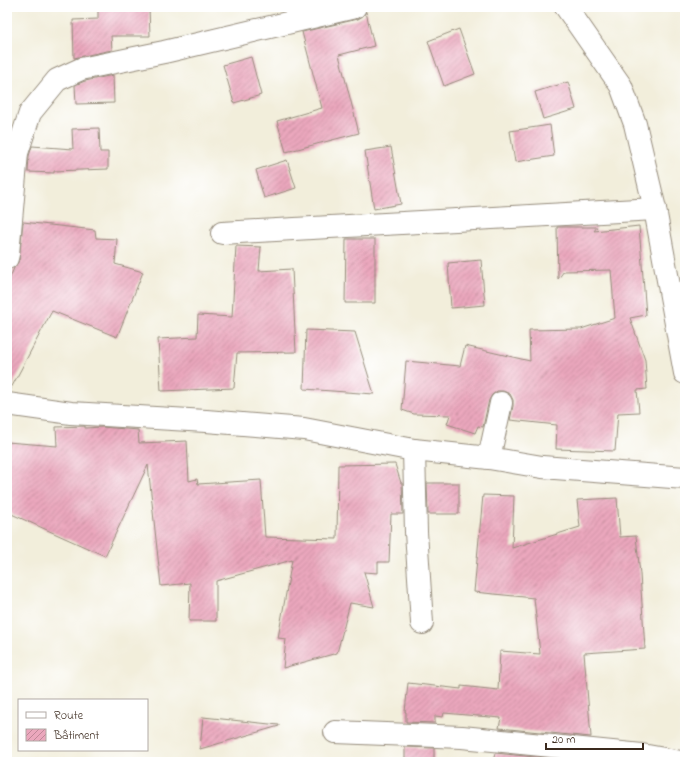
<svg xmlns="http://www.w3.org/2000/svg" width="692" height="769" font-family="'Indie Flower',sans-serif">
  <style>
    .building { fill: url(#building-hatch) }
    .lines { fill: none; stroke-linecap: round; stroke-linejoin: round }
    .street-casing { stroke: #968c7c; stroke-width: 24 }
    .street { stroke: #fff; stroke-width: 22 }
  </style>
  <defs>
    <pattern id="building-hatch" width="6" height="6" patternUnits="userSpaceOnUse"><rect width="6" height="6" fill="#eba7bd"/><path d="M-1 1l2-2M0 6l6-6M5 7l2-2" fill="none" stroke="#c08899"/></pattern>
  </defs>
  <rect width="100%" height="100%" fill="#fff"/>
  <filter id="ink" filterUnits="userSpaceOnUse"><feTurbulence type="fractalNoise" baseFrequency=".025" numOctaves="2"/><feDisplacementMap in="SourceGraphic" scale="8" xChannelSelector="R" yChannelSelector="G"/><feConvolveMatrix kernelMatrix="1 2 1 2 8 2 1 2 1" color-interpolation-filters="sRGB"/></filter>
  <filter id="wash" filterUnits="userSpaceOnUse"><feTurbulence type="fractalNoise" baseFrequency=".012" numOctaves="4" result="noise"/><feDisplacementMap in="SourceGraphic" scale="16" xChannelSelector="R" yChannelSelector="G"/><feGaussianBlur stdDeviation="0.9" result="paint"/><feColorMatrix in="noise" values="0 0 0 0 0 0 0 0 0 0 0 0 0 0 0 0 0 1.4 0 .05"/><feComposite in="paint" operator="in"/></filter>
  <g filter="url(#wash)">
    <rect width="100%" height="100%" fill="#f2eedb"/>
    <g id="blocks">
      <g class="building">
        <path d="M98,7H149L150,36H111L112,50L74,58L73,20L98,19Z"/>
        <path d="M366,12L374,46L339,55L359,133L286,152L277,121L322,108L302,32L358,19L363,16Z"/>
        <path d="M459,29L475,74L444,86L428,41Z"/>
        <path d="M251,57L261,95L234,103L223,65Z"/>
        <path d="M113,75L114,103L76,104L75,85L85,81Z"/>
        <path d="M568,82L576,109L543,119L535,92Z"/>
        <path d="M550,125L554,156L515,162L510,131Z"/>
        <path d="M99,128L100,152H108V169L54,171V173L28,172L29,156L32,146L73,149L72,129Z"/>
        <path d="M391,147L401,204L374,209L365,151Z"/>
        <path d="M287,160L296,188L264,198L256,170Z"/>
        <path d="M23,222L95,230L96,238L117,239L115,264L143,272L117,337L52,311L9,392H7V285L14,268L19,261Z"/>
        <path d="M639,226L646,315L630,318L645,360L647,389L637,390L639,412L618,413L615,451L556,449L557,425L510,420L513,406V400L510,394L503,391H497L492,395L489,400L483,427L478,426L475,433L447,424L450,415L414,414L402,410L406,361L460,366L465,346L530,361L529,330L581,329L615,318L611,270L564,271L558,279L557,227H597L594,231Z"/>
        <path d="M346,239H375V303H345Z"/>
        <path d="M236,246L261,247L259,271L292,269L296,352L237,353L234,388L161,391L158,339L197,337L198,315L232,317Z"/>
        <path d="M481,260L485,305L451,308L448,263Z"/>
        <path d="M306,330L355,332L374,394L304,389Z"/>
        <path d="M85,426V428L102,427L138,430L139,443L187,441L189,481L197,479L198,484L261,480L265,537L337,539L338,465L395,464L401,483H402L403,514H391L389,562H378V573L364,572L374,607L350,603L337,653L283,668L286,639L278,638L292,560L216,581V621H189L190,583L161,586L148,465L105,556L7,512V442L57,446L56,427Z"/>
        <path d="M427,483H459V514H428Z"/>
        <path d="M483,495L514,496L512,548L580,527L577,500L617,498L620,537L636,536L640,574L645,649L584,653L591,737L499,728L501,718L444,713L443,717L435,716V723L406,722V712H405L408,683L461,689V686L498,690L500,651L540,654L534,598L474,592Z"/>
        <path d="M203,717L279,725V726L200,749Z"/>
        <path d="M405,747L434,748V762H405Z"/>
        <path d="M495,753L586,762H493Z"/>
      </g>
    </g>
  </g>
  <g filter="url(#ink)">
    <use href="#blocks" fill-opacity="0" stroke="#968c7c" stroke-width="1"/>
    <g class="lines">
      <defs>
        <g id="street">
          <path d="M566,7L621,86L635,124L655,209L685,373"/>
          <path d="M222,233L655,209"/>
          <path d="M7,258L8,254L17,153L30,113L57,80L81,69L164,52L355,7"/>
          <path d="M7,404L71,413L206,421L304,429L414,450L489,458L542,467L685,478"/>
          <path d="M414,450L416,532L422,623"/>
          <path d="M489,458L501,403"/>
          <path d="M335,732L462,737L642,755L681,762"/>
        </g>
      </defs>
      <use href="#street" class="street-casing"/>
      <use href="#street" class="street"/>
    </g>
  </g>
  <rect width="692" height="769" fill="none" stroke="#fff" stroke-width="24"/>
  <rect x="18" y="699" width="130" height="52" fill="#ffffff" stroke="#b1aaa5"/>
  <rect x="26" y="712" width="20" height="6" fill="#ffffff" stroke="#b1aaa5"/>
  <text x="54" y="719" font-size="12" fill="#3b2a1e">Route</text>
  <rect x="26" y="729" width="20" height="12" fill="url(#building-hatch)" stroke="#b1aaa5"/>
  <text x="54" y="739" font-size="12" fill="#3b2a1e">Bâtiment</text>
  <path d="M546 743v6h97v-6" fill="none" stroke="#3b2a1e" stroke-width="2"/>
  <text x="552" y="743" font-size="12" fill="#3b2a1e" stroke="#ffffff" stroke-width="3" paint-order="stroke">20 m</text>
</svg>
